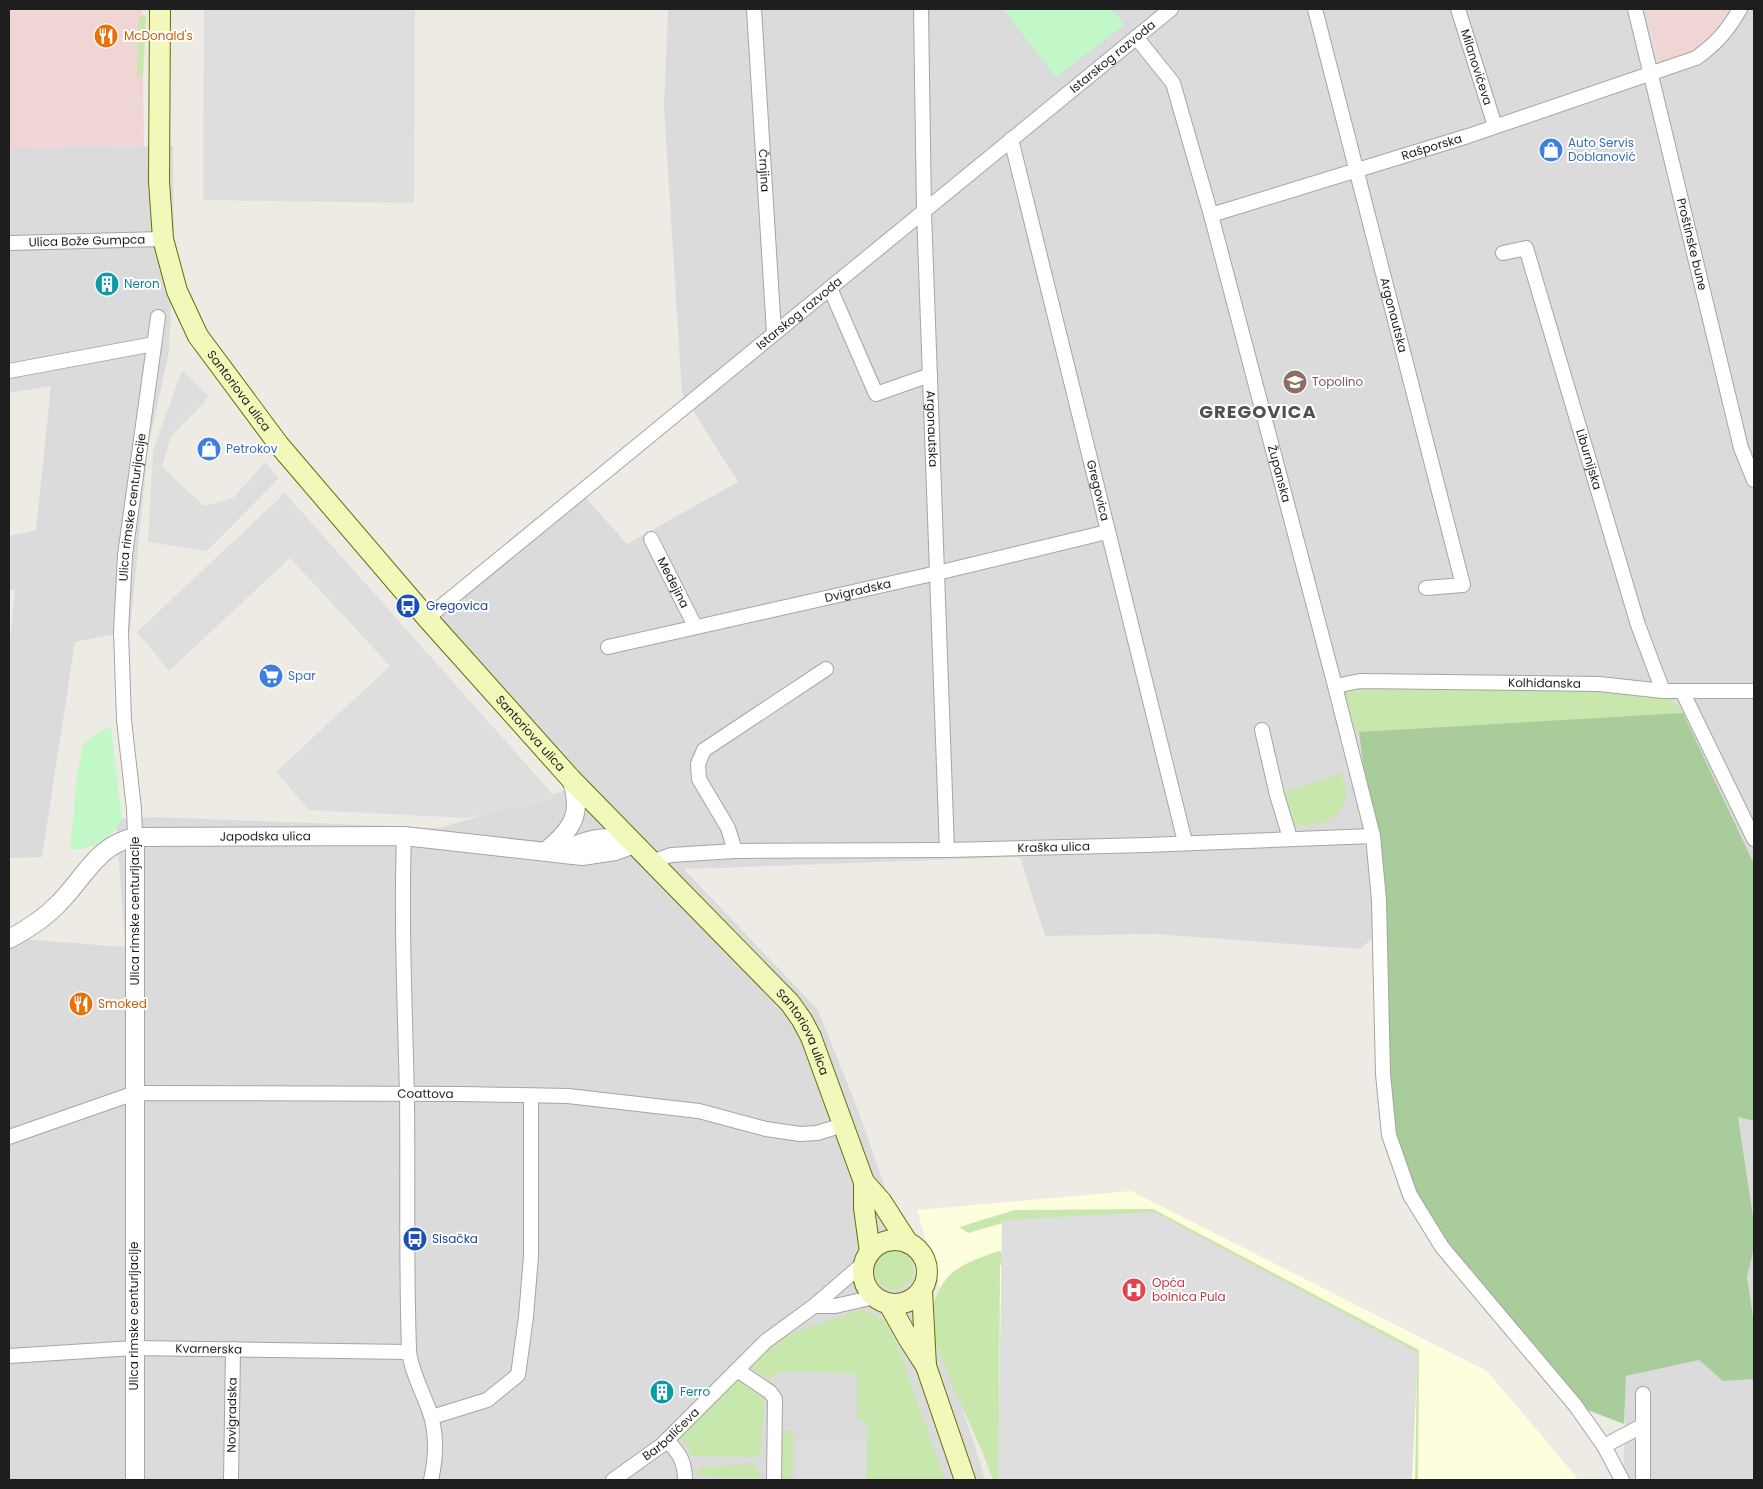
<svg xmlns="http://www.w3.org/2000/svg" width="1763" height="1489" font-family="Poppins,sans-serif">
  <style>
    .residential { fill: #dcdbdb }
    .commercial { fill: #efd5d4 }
    .education { fill: #fdfede }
    .grass { fill: #c8e7ac }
    .forest { fill: #a8cc9a }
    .park { fill: #c2f7c8 }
    .parking { fill: #dedede }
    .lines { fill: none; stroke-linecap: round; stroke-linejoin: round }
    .minor-casing { stroke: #a5a5a5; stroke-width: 16 }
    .tertiary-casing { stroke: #a5a5a5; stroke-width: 20 }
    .secondary-casing { stroke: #637009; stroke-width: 22 }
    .minor { stroke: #fff; stroke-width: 14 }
    .tertiary { stroke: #fff; stroke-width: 18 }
    .secondary { stroke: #f2f7ba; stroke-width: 20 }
    .labels { text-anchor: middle; stroke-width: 4; stroke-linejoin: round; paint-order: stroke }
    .food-label { font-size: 12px; fill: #c56008; stroke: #fff; text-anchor: start }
    .street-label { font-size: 12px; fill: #1e1e1e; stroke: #fff }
    .shop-label { font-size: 12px; fill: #366cbe; stroke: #fff; text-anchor: start }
    .culture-label { font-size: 12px; fill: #0d838f; stroke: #fff; text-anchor: start }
    .education-label { font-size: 12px; fill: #785e54; stroke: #fff; text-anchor: start }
    .transit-label { font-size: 12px; fill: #164399; stroke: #fff; text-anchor: start }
    .health-label { font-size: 12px; fill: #be3a42; stroke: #fff; text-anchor: start }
    .district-label { font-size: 18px; font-weight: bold; letter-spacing: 1px; fill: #515151; stroke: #fff }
  </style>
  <rect width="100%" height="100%" fill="#eeebe4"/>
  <g class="residential">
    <path d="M668,9H1645L1659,67L1738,9H1754V864L1683,713L1361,740L1373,836L1380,931L1360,949L1154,934L1045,936L1020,857L684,869L818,1010L858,1110L972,1437L985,1480H9V938L125,947L116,819L154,817L439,828L587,784L436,617L585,497L627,544L738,482L682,393L664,107Z"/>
    <path d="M173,146L174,233L169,352L148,447L130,631L75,642L42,857L9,858V651L15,590H9V536L36,530L51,386L9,393V148Z"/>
    <path d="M1738,1117L1754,1121V1223Z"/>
    <path d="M1754,1248V1323L1747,1277Z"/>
    <path d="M1699,1360L1723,1381L1754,1379V1480H1623L1626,1376Z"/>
  </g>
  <g class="commercial">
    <path d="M9,9H142L144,146L9,148Z"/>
    <path d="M1645,9H1738L1714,43L1660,67Z"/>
  </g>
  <path class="education" d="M1131,1191L1487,1371L1579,1480H997L917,1210Z"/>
  <g class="grass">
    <path d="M143,15L146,16L143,76L137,77L138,21L141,16Z"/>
    <path d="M1335,686L1663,691L1683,713L1359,732L1347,731Z"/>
    <path d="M1342,773L1347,798L1339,812L1324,823L1287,827L1277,795Z"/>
    <path d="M1153,1209L1419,1350L1418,1480H1415L1417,1367L1406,1371L1010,1221L968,1233L959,1227L1015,1210Z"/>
    <circle cx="894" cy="1269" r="20"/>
    <path d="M999,1251L1007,1256L1009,1264L1000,1265L999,1480H993C979,1438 956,1400 942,1358C938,1349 933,1338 932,1329C929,1310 937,1287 951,1274C962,1263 985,1256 999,1251Z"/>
    <path d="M861,1309L886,1321L899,1350L945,1480H867V1421L857,1420V1375L846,1373L778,1372L769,1380L746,1364L767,1342Z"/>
    <path d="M737,1372L765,1393L761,1452L756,1457L690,1456L688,1448L676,1433Z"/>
    <path d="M778,1431H793L792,1480H777Z"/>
    <path d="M756,1464L760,1476L757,1478L696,1476L700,1467Z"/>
  </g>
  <path class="forest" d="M1683,713L1754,864V1121L1738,1117L1754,1223V1248L1747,1277L1754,1323V1379L1723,1381L1699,1360L1626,1376L1624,1424L1575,1405L1442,1247L1389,1135L1373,836L1359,732Z"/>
  <g class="park">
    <path d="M1003,9H1112L1124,25L1056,77Z"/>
    <path d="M111,726L122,819C110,842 95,848 70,850L77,774L83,745L94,735Z"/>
  </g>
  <g class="parking">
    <path d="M204,9H415L414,203L203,200Z"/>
    <path d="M182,370L208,396L203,404L171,436L162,467L204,506L233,498L265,462L279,478L207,551L148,542L153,451Z"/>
    <path d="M285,493L558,800L467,818L309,810L276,772L390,666L290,558L169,671L137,632Z"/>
    <path d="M1154,1212L1418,1353L1412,1480H998L1002,1220Z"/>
    <path d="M798,1440H865V1480H797Z"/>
  </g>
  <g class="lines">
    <defs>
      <g id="minor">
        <path id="s1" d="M754,9L774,333"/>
        <path id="s2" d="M921,9L924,212L947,850"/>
        <path id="s3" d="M1315,9L1463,585L1426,588"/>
        <path id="s4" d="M1458,9L1495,126"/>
        <path id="s5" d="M1635,9L1741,448L1754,480"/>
        <path id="s6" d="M1136,37L1173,83L1211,215L1335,686L1373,836L1379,900L1383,1074L1389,1135L1410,1195L1442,1247L1575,1405L1604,1446L1622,1480"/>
        <path id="s7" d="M1011,139L1185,842"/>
        <path id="s8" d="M1211,215L1468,136L1696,58C1716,44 1728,30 1740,9"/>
        <path id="s9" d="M9,243L163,239"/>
        <path id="s10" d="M1503,253L1526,248L1638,625L1663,691"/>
        <path d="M830,288L876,394L930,375"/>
        <path d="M9,371L154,344"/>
        <path id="s11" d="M651,539L695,626"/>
        <path id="s12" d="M427,618L1171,9"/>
        <path id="s13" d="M608,647L937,573L1107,532"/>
        <path id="s14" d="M1335,686L1360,681L1599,684L1663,691H1754"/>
        <path d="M1682,691L1754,839"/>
        <path d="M1262,730L1277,795L1290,838"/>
        <path d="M404,836C401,922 405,1009 407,1096C408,1180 406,1265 409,1349C409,1366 423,1393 429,1410C437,1432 436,1458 431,1480"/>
        <path id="s15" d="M135,837L134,809L124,720L121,632L125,555L158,317"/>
        <path d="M735,851L728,828L699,779L698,764L704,750L826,669"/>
        <path id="s16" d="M651,862L671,855L735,851L947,850L1147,845L1373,836"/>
        <path id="s17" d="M9,1137L135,1093L462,1094L568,1096L699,1111L766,1129L800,1134L817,1133L843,1125"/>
        <path d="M814,1306H835L875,1297"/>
        <path id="s18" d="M9,1356L134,1348L409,1352"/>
        <path d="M737,1370L770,1392L775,1399L774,1480"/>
        <path d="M432,1417L487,1400L518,1375L526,1317L531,1256V1096"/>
        <path d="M667,1440C679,1453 685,1461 685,1480"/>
        <path d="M1604,1446L1642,1426"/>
        <path id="s19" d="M231,1480L233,1349"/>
        <path id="s20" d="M613,1480L662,1445L766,1341L814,1306L865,1262"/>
        <path d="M1643,1480V1394"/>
      </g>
      <g id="tertiary">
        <path d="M546,851C573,829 583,813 571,779"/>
        <path d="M560,853C585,839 600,837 628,838"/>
        <path id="s21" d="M9,939C26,930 45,918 59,903C85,877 97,845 135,837L404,836L582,856L615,851L634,844"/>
        <path d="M135,1480V837"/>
      </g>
      <g id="secondary">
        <path id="s22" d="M160,9L159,181L163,239L177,291L198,336L279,445L427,618L571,779L790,1003L802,1020L811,1037L864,1182V1208L870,1252"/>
        <path d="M864,1182L881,1201L908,1243"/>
        <circle cx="895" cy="1272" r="32"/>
        <path d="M922,1290L926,1366"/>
        <path d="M889,1304L908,1338L926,1366L965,1480"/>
      </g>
    </defs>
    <use href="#minor" class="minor-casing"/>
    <use href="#tertiary" class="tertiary-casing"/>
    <use href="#secondary" class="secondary-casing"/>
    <use href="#minor" class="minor"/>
    <use href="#tertiary" class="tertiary"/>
    <use href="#secondary" class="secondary"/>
  </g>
  <defs>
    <symbol id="restaurant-disc" viewBox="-11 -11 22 22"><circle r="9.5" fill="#e8710a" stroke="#fff"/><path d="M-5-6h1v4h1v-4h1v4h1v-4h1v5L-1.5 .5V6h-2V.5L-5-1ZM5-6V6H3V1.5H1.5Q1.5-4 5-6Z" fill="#fff"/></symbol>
    <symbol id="shop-disc" viewBox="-11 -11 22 22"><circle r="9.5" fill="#3f7fe0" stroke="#fff"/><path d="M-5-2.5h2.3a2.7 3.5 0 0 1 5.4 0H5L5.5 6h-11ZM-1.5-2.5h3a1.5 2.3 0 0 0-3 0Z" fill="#fff"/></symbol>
    <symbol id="building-disc" viewBox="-11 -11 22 22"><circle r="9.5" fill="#0f9aa8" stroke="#fff"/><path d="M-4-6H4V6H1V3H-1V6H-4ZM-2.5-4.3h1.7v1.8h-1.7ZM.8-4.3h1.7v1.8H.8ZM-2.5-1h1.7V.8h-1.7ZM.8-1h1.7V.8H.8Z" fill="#fff"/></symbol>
    <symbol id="school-disc" viewBox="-11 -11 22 22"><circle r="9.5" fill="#8d6e63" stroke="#fff"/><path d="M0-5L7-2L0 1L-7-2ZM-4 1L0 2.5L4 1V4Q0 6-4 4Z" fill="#fff"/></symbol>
    <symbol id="bus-disc" viewBox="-11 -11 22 22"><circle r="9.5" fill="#1a4fb4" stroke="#fff"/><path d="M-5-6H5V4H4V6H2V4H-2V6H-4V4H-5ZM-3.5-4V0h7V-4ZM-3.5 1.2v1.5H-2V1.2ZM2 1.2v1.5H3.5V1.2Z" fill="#fff"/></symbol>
    <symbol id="supermarket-disc" viewBox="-11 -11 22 22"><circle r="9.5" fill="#3f7fe0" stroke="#fff"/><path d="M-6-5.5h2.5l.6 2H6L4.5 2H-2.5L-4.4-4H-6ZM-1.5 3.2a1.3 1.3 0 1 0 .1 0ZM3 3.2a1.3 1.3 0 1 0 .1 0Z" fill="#fff"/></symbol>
    <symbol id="hospital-disc" viewBox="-11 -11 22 22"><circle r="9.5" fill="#e0444e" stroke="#fff"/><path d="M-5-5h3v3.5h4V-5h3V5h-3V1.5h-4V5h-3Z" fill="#fff"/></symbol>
  </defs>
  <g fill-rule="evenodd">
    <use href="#restaurant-disc" x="92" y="22" width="28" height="28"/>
    <use href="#shop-disc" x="1537" y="136" width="28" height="28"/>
    <use href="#building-disc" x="93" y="270" width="28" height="28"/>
    <use href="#school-disc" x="1281" y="368" width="28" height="28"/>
    <use href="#shop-disc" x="195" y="435" width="28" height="28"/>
    <use href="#bus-disc" x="394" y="592" width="28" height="28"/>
    <use href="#supermarket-disc" x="257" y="662" width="28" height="28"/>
    <use href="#restaurant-disc" x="67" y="990" width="28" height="28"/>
    <use href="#bus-disc" x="401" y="1225" width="28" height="28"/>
    <use href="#hospital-disc" x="1120" y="1276" width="28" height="28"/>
    <use href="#building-disc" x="648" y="1378" width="28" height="28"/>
  </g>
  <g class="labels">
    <g class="food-label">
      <text x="124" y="40">McDonald's</text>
      <text x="98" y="1008">Smoked</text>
    </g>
    <g class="street-label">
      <text dy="4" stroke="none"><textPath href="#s12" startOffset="886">Istarskog razvoda</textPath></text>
      <text dy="4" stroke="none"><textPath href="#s4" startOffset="61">Milanovićeva</textPath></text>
      <text dy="4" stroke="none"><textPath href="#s8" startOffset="231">Rašporska</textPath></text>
      <text dy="4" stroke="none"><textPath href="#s1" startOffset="162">Črnjina</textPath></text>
      <text dy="4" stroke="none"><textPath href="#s9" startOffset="78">Ulica Bože Gumpca</textPath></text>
      <text dy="4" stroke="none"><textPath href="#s5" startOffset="242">Proštinske bune</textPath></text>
      <text dy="4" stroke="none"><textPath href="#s12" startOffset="481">Istarskog razvoda</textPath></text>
      <text dy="4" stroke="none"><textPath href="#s3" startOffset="316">Argonautska</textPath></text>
      <text dy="4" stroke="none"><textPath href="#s22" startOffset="402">Santoriova ulica</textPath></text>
      <text dy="4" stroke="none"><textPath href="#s2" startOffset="420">Argonautska</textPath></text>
      <text dy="4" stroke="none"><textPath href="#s10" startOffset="244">Liburnijska</textPath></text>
      <text dy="4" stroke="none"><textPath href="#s6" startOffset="464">Županska</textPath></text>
      <text dy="4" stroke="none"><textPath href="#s7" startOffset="362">Gregovica</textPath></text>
      <text dy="4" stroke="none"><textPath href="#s15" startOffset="331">Ulica rimske centurijacije</textPath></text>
      <text dy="4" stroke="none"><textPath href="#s11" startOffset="49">Medejina</textPath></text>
      <text dy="4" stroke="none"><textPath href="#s13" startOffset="256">Dvigradska</textPath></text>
      <text dy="4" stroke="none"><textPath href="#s14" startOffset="210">Kolhiđanska</textPath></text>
      <text dy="4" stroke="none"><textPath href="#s22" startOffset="852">Santoriova ulica</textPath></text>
      <text dy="4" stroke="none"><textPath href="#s21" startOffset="295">Japodska ulica</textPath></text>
      <text dy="4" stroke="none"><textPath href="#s16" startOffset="404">Kraška ulica</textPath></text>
      <text transform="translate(135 911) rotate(-90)" y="4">Ulica rimske centurijacije</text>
      <text dy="4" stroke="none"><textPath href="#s22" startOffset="1258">Santoriova ulica</textPath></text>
      <text dy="4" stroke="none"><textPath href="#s17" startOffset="424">Coattova</textPath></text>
      <text transform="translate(134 1316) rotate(-90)" y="4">Ulica rimske centurijacije</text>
      <text dy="4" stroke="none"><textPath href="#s18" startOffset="200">Kvarnerska</textPath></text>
      <text dy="4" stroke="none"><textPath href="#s19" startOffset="65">Novigradska</textPath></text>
      <text dy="4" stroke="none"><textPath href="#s20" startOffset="74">Barbalićeva</textPath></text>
    </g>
    <g class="shop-label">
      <text x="1568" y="147">Auto Servis<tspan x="1568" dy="14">Doblanović</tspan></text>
      <text x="226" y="453">Petrokov</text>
      <text x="288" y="680">Spar</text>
    </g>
    <g class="culture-label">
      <text x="124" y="288">Neron</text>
      <text x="680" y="1396">Ferro</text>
    </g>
    <g class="education-label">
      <text x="1312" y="386">Topolino</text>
    </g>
    <g class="transit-label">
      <text x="426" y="610">Gregovica</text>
      <text x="432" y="1243">Sisačka</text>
    </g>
    <g class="health-label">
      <text x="1152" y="1287">Opća<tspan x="1152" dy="14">bolnica Pula</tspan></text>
    </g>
    <g class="district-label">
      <text x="1258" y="418">GREGOVICA</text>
    </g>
  </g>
  <rect width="1763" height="1489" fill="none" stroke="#1e1e1e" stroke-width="20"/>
</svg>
